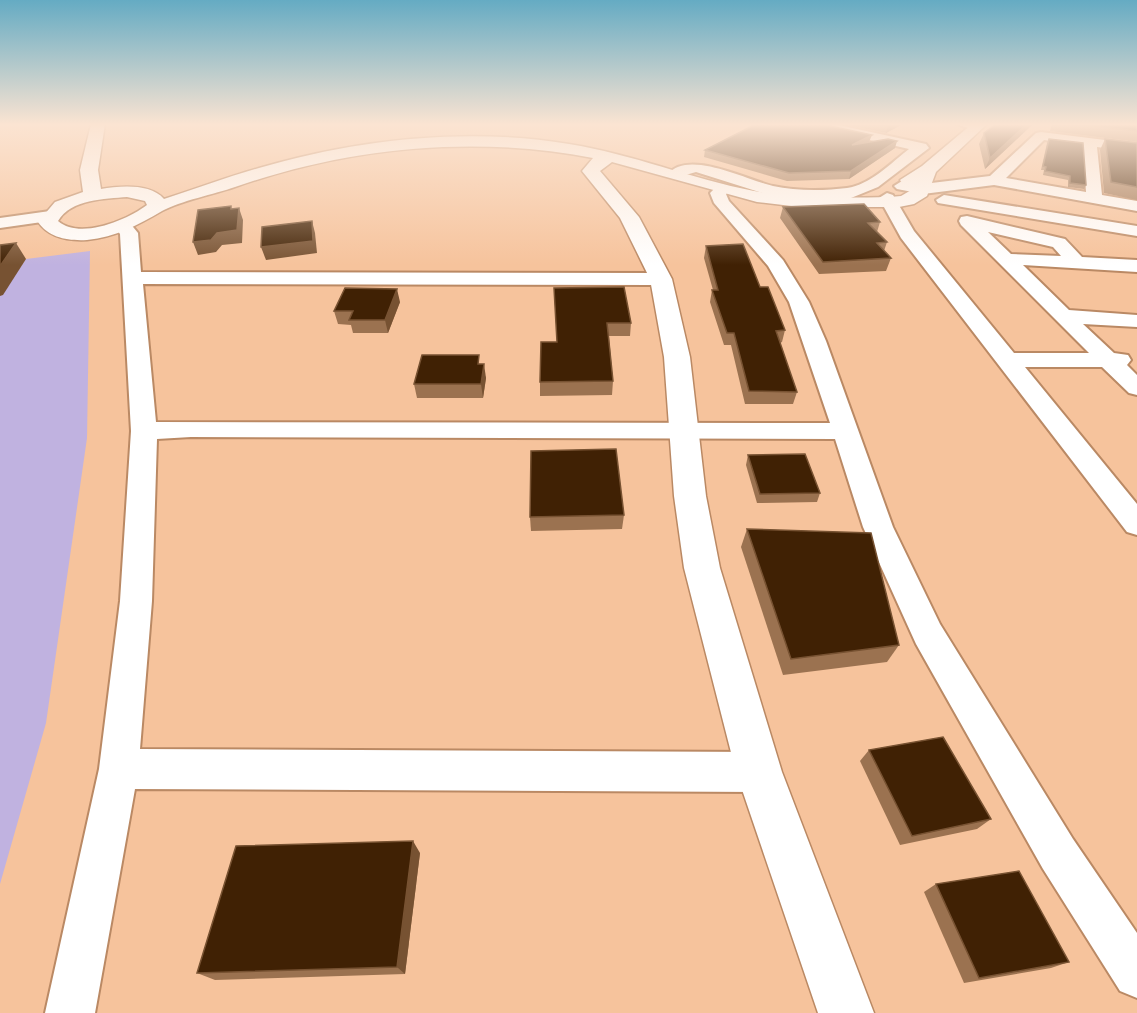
<svg xmlns="http://www.w3.org/2000/svg" width="1137" height="1013" font-family="'PT Sans',sans-serif">
  <style>
    .green { fill: #c0b2e0 }
    .lines { fill: none; stroke-linecap: round; stroke-linejoin: round }
    .street-casing { stroke: #ba8964; stroke-width: 4 }
    .secondary-casing { stroke: #ba8964; stroke-width: 3 }
    .street { fill: #fff; fill-rule: evenodd }
    .secondary { fill: #fff; fill-rule: evenodd }
    .wall { fill: #9b7250 }
    .shaded-wall { fill: #775232 }
    .building { fill: #402104; stroke: #775232; stroke-width: 1.5 }
  </style>
  <rect width="100%" height="100%" fill="#f6c39c"/>
  <path class="green" d="M90,251L87,438L46,723L0,884V296L26,259Z"/>
  <g class="lines">
    <defs>
      <g id="street">
        <path d="M813,124H834L926,144L929,148L878,187L851,198L798,199L772,196L696,172L675,178L668,174C688,149 747,180 773,186C795,191 824,191 847,188C870,185 891,163 909,149L814,127Z"/>
        <path d="M957,124H978L983,127L976,131Z"/>
        <path d="M1041,132L1137,144V152L1097,147L1102,195L1137,201V211L994,185L923,194L897,189L894,186L902,181L923,184L990,176L1036,133ZM1044,140L1083,145L1086,192L1006,178Z"/>
        <path d="M722,184L730,189L726,194L729,201L783,260L809,302L826,341L893,527L940,624L1073,839L1137,933V998L1120,991L1043,869L916,644L863,527L835,439L191,437L157,439L152,601L140,749L759,752L773,758L779,772L773,786L759,792L135,789L95,1013H45L99,769L120,601L131,431L120,234L114,226L117,222H129L138,233L141,272L661,273L671,279L661,285L143,284L156,422L830,423L789,302L768,266L714,203L710,193L717,186Z"/>
        <path d="M887,193L893,195L914,231L1014,353H1089L961,225L959,221L961,217L967,216L1065,239L1082,257L1137,260V272L1023,265L1069,310L1137,315V327L1083,324L1114,353L1128,355L1131,360L1127,365L1137,375V395L1129,393L1102,367H1025L1137,504V535L1127,532L901,238L879,198ZM988,232L1053,247L1061,256L1011,254Z"/>
        <path d="M944,195L1137,226V236L938,203L936,200Z"/>
        <path d="M50,211L58,216L56,220L0,228V218Z"/>
      </g>
      <path id="secondary" d="M91,124H105L98,170L101,189C120,186 150,183 164,199C196,189 227,177 259,168C358,139 467,127 569,144C632,154 692,179 754,191C798,199 846,198 890,197L901,196L913,189L915,184H903L900,180L922,166L972,124H987L936,172L927,196L914,204L899,207H800L757,202L612,162L600,171L639,217L672,279L690,357L706,496L720,568L782,772L874,1013H818L736,772L684,568L674,496L664,357L650,279L620,218L582,171L593,158C474,135 350,147 235,187C215,194 180,201 162,211C138,225 116,237 87,240C68,241 49,238 38,222L55,202L83,192L80,170ZM127,197L145,201L147,205C127,220 80,240 58,221C71,199 105,199 127,197Z"/>
    </defs>
    <use href="#street" class="street-casing"/>
    <use href="#secondary" class="secondary-casing"/>
    <use href="#street" class="street"/>
    <use href="#secondary" class="secondary"/>
  </g>
  <g class="wall">
    <path d="M843,124H903L886,133Z"/>
    <path d="M996,124H1033L985,169L979,144L984,133Z"/>
    <path d="M1052,124H1137V142L1050,131Z"/>
    <path d="M1049,139L1086,185L1084,189L1068,187V180L1043,175L1044,170H1041L1047,143Z"/>
    <path d="M1105,139L1137,143V200L1104,193L1100,150Z"/>
    <path d="M869,142L895,148L849,179L787,181L704,157L705,150Z"/>
    <path d="M783,207L880,222L877,232L887,242L884,251L891,258L886,271L819,274L780,218Z"/>
    <path d="M706,246L760,287L785,330L782,342L780,343L797,392L793,404H745L731,345H724L710,302L712,290H713L704,258Z"/>
    <path d="M554,288L631,323L630,336H609L613,381L612,395L540,396V382L557,342Z"/>
    <path d="M400,302L388,333H353L351,325L338,324L334,311Z"/>
    <path d="M480,364L486,378L483,398H417L414,384Z"/>
    <path d="M748,455L820,493L817,502L757,503L746,465Z"/>
    <path d="M624,515L622,529L531,531L530,517Z"/>
    <path d="M747,529L899,645L887,662L783,675L741,547Z"/>
    <path d="M869,750L991,819L977,829L900,845L860,761Z"/>
    <path d="M420,853L405,974L215,980L197,973Z"/>
    <path d="M936,884L1069,962L1051,968L964,983L924,892Z"/>
  </g>
  <g class="shaded-wall">
    <path d="M893,124H903L886,133L888,126Z"/>
    <path d="M1027,124H1033L985,169L990,158Z"/>
    <path d="M872,135L869,142L852,145Z"/>
    <path d="M897,141L895,148L849,179L851,171Z"/>
    <path d="M239,208L243,220L242,243L222,245L216,252L198,255L193,242L217,233Z"/>
    <path d="M312,221L315,233L317,253L266,260L261,247Z"/>
    <path d="M16,243L26,259L3,295L0,296V266Z"/>
    <path d="M397,289L400,302L388,333L385,320Z"/>
    <path d="M484,364L486,378L483,398L481,384Z"/>
    <path d="M413,841L420,853L405,974L397,967Z"/>
  </g>
  <g class="building">
    <path d="M756,124H821L872,135L852,145L888,139L897,141L851,171L789,173L705,150Z"/>
    <path d="M876,124H893L888,126Z"/>
    <path d="M996,124H1027L990,158L984,133Z"/>
    <path d="M1077,124H1137V131Z"/>
    <path d="M1049,139L1083,143L1086,185L1070,183V176L1045,171L1046,167L1043,166Z"/>
    <path d="M1105,139L1137,143V187L1111,182Z"/>
    <path d="M864,204L880,222L868,223L887,242L877,243L891,258L823,262L783,207Z"/>
    <path d="M231,206V209L239,208L237,230L217,233L211,240L193,242L198,210Z"/>
    <path d="M312,221L313,241L261,247L262,227Z"/>
    <path d="M16,243L0,266V245Z"/>
    <path d="M743,244L760,287H768L785,330L776,331L797,392L749,391L734,333H727L712,290H718L706,246Z"/>
    <path d="M624,287L631,323H607L613,381L540,382L541,342H557L554,288Z"/>
    <path d="M345,288L397,289L385,320H349L353,311H334Z"/>
    <path d="M422,355H479L478,364H484L481,384H414Z"/>
    <path d="M616,449L624,515L530,517L531,451Z"/>
    <path d="M805,454L820,493L760,494L748,455Z"/>
    <path d="M747,529L871,533L899,645L791,659Z"/>
    <path d="M943,737L991,819L912,836L869,750Z"/>
    <path d="M413,841L397,967L197,973L236,846Z"/>
    <path d="M1019,871L1069,962L979,978L936,884Z"/>
  </g>
  <linearGradient id="sky" x2="0" y2="1"><stop stop-color="#65abc3"/><stop offset="0.47" stop-color="#fbe4d2"/><stop offset="1" stop-color="#fbe4d2" stop-opacity="0"/></linearGradient>
  <rect width="1137" height="265" fill="url(#sky)"/>
</svg>
